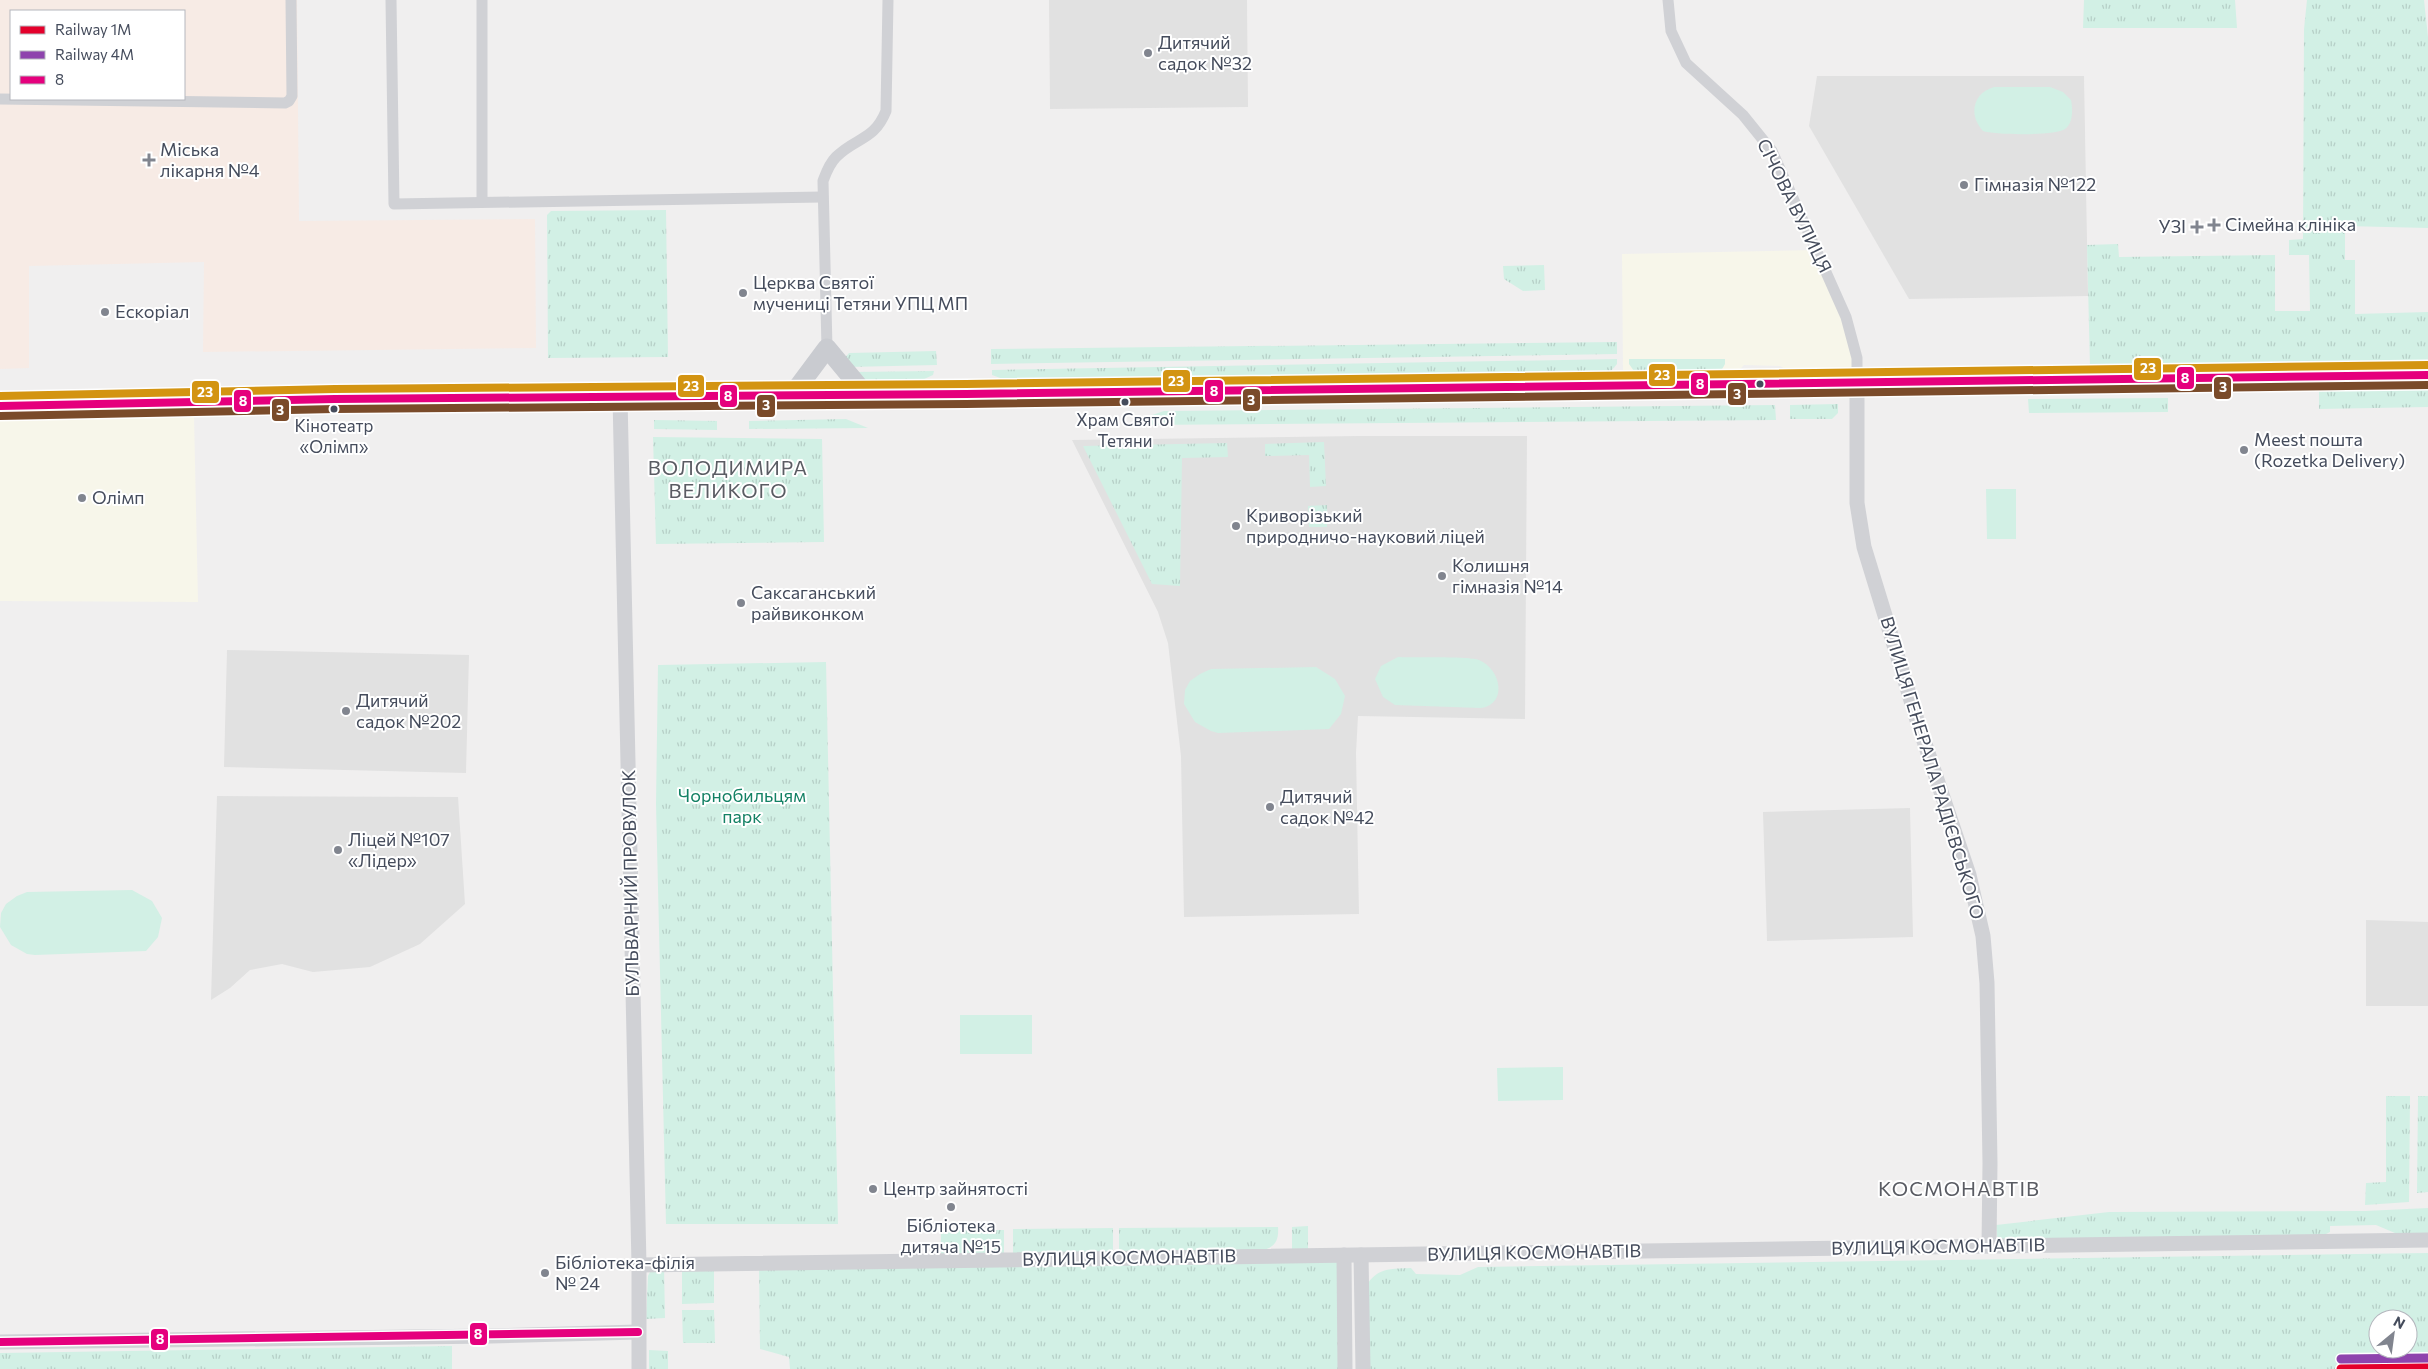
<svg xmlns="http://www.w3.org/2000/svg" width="2428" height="1369" font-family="Commissioner,sans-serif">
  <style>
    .commercial { fill: #f7f6ea }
    .education { fill: #e1e1e1 }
    .medical { fill: #f7ebe5; fill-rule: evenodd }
    .grass { fill: url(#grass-tufts); fill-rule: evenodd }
    .pitch { fill: #d2f0e5 }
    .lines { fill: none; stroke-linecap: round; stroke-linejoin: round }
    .minor { stroke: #d0d1d5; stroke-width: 11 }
    .tertiary { stroke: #d0d1d5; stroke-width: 15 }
    .primary { stroke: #c9cbd0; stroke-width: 19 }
    .bus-1-casing { stroke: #fff; stroke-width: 11 }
    .bus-2-casing { stroke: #fff; stroke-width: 11 }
    .bus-3-casing { stroke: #fff; stroke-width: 11 }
    .bus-1 { stroke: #e5007d; stroke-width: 8 }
    .bus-2 { stroke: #7a4b2a; stroke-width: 8 }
    .bus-3 { stroke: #d39412; stroke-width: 8 }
    .rail-1-casing { stroke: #fff; stroke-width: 12 }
    .rail-2-casing { stroke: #fff; stroke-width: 12 }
    .rail-1 { stroke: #e4002b; stroke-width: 9 }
    .rail-2 { stroke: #8e44ad; stroke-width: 9 }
    .poi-dot { fill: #81858f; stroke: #fff; stroke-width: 2 }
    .bus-dot { fill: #454c5c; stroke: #fff; stroke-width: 2 }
    .labels { text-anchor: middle; stroke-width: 4; stroke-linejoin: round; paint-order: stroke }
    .bus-label { font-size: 17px; fill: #454c5c; stroke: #fff }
    .poi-label { font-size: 18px; fill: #454c5c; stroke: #fff; text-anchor: start }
    .street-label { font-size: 18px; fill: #454c5c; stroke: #fff }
    .park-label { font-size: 18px; fill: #138164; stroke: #fff }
    .quarter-label { font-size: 20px; letter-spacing: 1px; fill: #5a5c63; stroke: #fff }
    .line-badge { stroke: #fff; stroke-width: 2 }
    .badge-label { font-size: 14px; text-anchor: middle; font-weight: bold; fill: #fff }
  </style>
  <defs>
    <pattern id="grass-tufts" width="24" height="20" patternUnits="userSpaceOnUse" patternTransform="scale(1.25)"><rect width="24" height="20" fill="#d2f0e5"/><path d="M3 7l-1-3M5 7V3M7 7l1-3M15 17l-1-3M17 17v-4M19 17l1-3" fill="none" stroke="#b6cfc7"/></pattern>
  </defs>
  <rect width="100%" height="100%" fill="#f0efef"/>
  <g class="commercial">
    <path d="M1816,250L1846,317L1857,373H1792L1780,366L1744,365L1737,372H1623L1622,254Z"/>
    <path d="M194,417L198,602L0,601V421Z"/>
  </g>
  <g class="education">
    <path d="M1049,0H1247L1248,107L1050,109Z"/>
    <path d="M1817,76H2084L2088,296L1909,299L1809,126Z"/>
    <path d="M1358,436H1527L1525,719L1358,716L1356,753L1359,914L1184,917L1181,756L1168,643L1158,612L1072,440Z"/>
    <path d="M227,650L469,655L466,773L224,767Z"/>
    <path d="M217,796L458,797L465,904L420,944L370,967L313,972L282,964L250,970L230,988L211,1000Z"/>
    <path d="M1910,808L1913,937L1767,941L1763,812Z"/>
    <path d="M2366,920L2428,922V1006H2366Z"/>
  </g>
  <path class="medical" d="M0,0H297L299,221L535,219L536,348L203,352L204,262L29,266V368L0,369ZM11,11H184V99H11Z"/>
  <g class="grass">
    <path d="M2084,0H2235L2237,28H2083Z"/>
    <path d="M2307,0H2424L2428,37V228L2345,226V260H2355V314L2428,312V361L2311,365L2090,366L2087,245L2118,244L2119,257L2275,255V311H2310L2309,255H2289V240L2303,239L2304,29Z"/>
    <path d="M666,210L668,357L548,358L547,215L551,211Z"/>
    <path d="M1544,265L1545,290L1523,291L1504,279L1503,266Z"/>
    <path d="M1617,342V354L991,364V349Z"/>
    <path d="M936,351L937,365L848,367L844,359L849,353Z"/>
    <path d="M1617,359V364L1611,371L1003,379L992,375V370Z"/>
    <path d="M1629,359H1725V364L1721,371H1634L1629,364Z"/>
    <path d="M934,371L933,375L920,381H867L852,372Z"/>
    <path d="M2428,389V407L2319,409V391Z"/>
    <path d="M2168,398V412L2029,413L2028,399Z"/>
    <path d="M1838,404V413L1832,419H1790V405Z"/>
    <path d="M1775,405L1776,420L1143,425L1146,417L1164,411Z"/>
    <path d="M846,419L868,428L749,429V421Z"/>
    <path d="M654,420L717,421V430L654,429Z"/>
    <path d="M653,437L822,439L824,542L656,544Z"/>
    <path d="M1324,442L1326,486L1310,487L1309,455L1265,456V444Z"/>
    <path d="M1227,443L1228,457L1182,458L1180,586L1152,584L1083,446Z"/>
    <path d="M1327,505V527H1309L1308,506Z"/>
    <path d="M826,662L838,1224H666L656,804L658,665Z"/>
    <path d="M2386,1096H2410L2409,1202L2365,1205L2366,1183L2386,1182Z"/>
    <path d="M2418,1096H2428V1192L2417,1193Z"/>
    <path d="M2428,1208V1236H2402L2376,1225L2330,1226V1232L2316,1239L2000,1241L1997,1236L1996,1225L2109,1212L2365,1211Z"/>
    <path d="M1308,1226V1250H1292V1227Z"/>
    <path d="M1278,1227C1279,1241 1275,1247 1261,1251L1119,1252V1228Z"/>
    <path d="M1113,1228V1252L1013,1253V1229Z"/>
    <path d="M941,1230H1004V1253L941,1254Z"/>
    <path d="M2428,1253V1369H1369L1368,1283C1379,1267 1393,1269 1411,1268L1416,1274L1460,1275L1478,1267ZM2378,1319H2408V1349H2378Z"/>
    <path d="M1344,1255L1345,1369H790L789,1357L760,1349L759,1263Z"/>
    <path d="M664,1267L665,1318L646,1319L648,1276L651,1270Z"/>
    <path d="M682,1270H714V1303L682,1304Z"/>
    <path d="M682,1310H714L715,1343H683Z"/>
    <path d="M452,1346V1369H0V1353Z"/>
    <path d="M649,1350L668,1351V1369H649Z"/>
  </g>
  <g class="pitch">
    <path d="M1994,87H2050L2063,92L2071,100C2073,110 2073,123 2065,129C2056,136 1994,135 1983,131C1968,115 1973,93 1994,87Z"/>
    <path d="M1986,489H2016V539H1987Z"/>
    <path d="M1398,657C1414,658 1468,656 1479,660C1501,669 1508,704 1481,708L1395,705L1383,697L1375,679L1381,666Z"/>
    <path d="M1316,667L1335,679L1345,696L1341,714L1329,729L1218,733L1211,731L1195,722L1184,704L1185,690L1190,681L1200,674L1211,669Z"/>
    <path d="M132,890L152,901L162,918L158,937L146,951L35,955L27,954L11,945L0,927L1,913L6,904L17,896L27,892Z"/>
    <rect x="960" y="1015" width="72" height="39"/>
    <path d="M1563,1067V1100L1498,1101L1497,1068Z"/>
  </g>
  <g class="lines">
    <g class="minor">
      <path d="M391,0L394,204L822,197"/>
      <path d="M482,0V202"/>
      <path d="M1668,0L1671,31L1686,63L1743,115L1772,151L1846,317L1857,358V383"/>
      <path d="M0,99L285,103L289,101L292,96L291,0"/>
      <path d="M827,348L823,181C826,173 829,164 836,157C856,137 874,141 886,111L888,0"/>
    </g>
    <g class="tertiary">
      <path d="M1857,383V503L1864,547L1917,720L1969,875L1983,936L1987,983L1990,1163L1989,1246"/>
      <path d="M620,397L639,1265V1369"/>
      <path d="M1344,1255L1345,1369"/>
      <path d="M1361,1255L1363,1369"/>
      <path d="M639,1265L2428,1240"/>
      <path d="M0,1342L491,1336L638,1332"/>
    </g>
    <g class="primary">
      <path d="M792,395L827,348L866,395"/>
      <path d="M0,406L335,399L966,394L2428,375"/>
    </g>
    <defs>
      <g id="bus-1">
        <path d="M0,406L335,399L966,394L2428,375"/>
        <path d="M0,1342L638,1332"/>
      </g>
      <path id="bus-2" d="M0,416L335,409L966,404L2428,385"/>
      <path id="bus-3" d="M0,396L335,389L966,384L2428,365"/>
    </defs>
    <use href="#bus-1" class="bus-1-casing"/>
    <use href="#bus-2" class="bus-2-casing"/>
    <use href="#bus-3" class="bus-3-casing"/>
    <use href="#bus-1" class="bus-1"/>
    <use href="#bus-2" class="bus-2"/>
    <use href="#bus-3" class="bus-3"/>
    <defs>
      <path id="rail-1" d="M2341,1369L2428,1368"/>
      <path id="rail-2" d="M2341,1359L2428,1358"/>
    </defs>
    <use href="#rail-1" class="rail-1-casing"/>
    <use href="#rail-2" class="rail-2-casing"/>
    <use href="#rail-1" class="rail-1"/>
    <use href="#rail-2" class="rail-2"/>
  </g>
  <g class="poi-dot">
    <circle cx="1148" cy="53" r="5"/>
    <path d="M146.5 152.5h5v5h5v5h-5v5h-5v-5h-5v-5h5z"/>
    <circle cx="1964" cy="185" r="5"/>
    <path d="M2211.5 217.5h5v5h5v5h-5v5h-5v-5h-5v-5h5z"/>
    <path d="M2194.5 219.5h5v5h5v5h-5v5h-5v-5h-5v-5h5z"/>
    <circle cx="743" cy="293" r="5"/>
    <circle cx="105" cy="312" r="5"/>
    <circle cx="2244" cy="450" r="5"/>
    <circle cx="82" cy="498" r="5"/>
    <circle cx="1236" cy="526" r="5"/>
    <circle cx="1442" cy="576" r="5"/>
    <circle cx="741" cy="603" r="5"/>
    <circle cx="346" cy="711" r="5"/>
    <circle cx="1270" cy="807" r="5"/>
    <circle cx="338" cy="850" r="5"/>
    <circle cx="873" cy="1189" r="5"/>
    <circle cx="951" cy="1207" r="5"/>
    <circle cx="545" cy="1273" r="5"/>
  </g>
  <g class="bus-dot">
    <circle cx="1760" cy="384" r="4.5"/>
    <circle cx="1125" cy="402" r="4.5"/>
    <circle cx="334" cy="409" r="4.5"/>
  </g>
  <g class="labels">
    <g class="bus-label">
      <text x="1125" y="426">Храм Святої<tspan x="1125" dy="21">Тетяни</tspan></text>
      <text x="334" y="432">Кінотеатр<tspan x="334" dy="21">«Олімп»</tspan></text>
    </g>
    <g class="poi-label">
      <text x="1158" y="49">Дитячий<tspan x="1158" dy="21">садок №32</tspan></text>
      <text x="160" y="156">Міська<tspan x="160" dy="21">лікарня №4</tspan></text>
      <text x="1974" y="191">Гімназія №122</text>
      <text x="2225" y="231">Сімейна клініка</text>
      <text x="2186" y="233" text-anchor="end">УЗІ</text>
      <text x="753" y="289">Церква Святої<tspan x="753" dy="21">мучениці Тетяни УПЦ МП</tspan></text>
      <text x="115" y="318">Ескоріал</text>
      <text x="2254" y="446">Meest пошта<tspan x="2254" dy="21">(Rozetka Delivery)</tspan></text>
      <text x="92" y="504">Олімп</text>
      <text x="1246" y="522">Криворізький<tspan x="1246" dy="21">природничо-науковий ліцей</tspan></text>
      <text x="1452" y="572">Колишня<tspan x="1452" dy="21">гімназія №14</tspan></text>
      <text x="751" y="599">Саксаганський<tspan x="751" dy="21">райвиконком</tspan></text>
      <text x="356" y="707">Дитячий<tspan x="356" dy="21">садок №202</tspan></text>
      <text x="1280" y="803">Дитячий<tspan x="1280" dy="21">садок №42</tspan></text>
      <text x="348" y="846">Ліцей №107<tspan x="348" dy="21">«Лідер»</tspan></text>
      <text x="883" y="1195">Центр зайнятості</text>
      <text x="951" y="1232" text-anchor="middle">Бібліотека<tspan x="951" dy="21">дитяча №15</tspan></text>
      <text x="555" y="1269">Бібліотека-філія<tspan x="555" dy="21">№ 24</tspan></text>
    </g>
    <g class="street-label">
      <text transform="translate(1794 206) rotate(64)" y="6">СІЧОВА ВУЛИЦЯ</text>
      <text transform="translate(1932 768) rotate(73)" y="6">ВУЛИЦЯ ГЕНЕРАЛА РАДІЄВСЬКОГО</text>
      <text transform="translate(631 883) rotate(-91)" y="6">БУЛЬВАРНИЙ ПРОВУЛОК</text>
      <text transform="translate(1938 1247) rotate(-1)" y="6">ВУЛИЦЯ КОСМОНАВТІВ</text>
      <text transform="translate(1534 1253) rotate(-1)" y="6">ВУЛИЦЯ КОСМОНАВТІВ</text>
      <text transform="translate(1129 1258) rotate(-1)" y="6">ВУЛИЦЯ КОСМОНАВТІВ</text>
    </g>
    <g class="park-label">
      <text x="742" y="802">Чорнобильцям<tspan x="742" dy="21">парк</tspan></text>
    </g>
    <g class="quarter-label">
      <text x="728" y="475">ВОЛОДИМИРА<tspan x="728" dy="23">ВЕЛИКОГО</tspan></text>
      <text x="1959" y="1196">КОСМОНАВТІВ</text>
    </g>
  </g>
  <g class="line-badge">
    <rect x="2133" y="357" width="29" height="24" rx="5" fill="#d39412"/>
    <rect x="1648" y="363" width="28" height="24" rx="5" fill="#d39412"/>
    <rect x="2176" y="366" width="19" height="24" rx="5" fill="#e5007d"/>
    <rect x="1162" y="369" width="29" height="24" rx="5" fill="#d39412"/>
    <rect x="1690" y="372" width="19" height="24" rx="5" fill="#e5007d"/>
    <rect x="677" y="374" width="28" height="24" rx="5" fill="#d39412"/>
    <rect x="2213" y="376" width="19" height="24" rx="5" fill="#7a4b2a"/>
    <rect x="1204" y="379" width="20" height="24" rx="5" fill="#e5007d"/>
    <rect x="191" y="380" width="29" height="24" rx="5" fill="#d39412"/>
    <rect x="1727" y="382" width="20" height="24" rx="5" fill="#7a4b2a"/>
    <rect x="719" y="384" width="19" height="24" rx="5" fill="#e5007d"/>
    <rect x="1242" y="388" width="19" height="24" rx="5" fill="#7a4b2a"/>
    <rect x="233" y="389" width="19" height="24" rx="5" fill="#e5007d"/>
    <rect x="756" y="394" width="20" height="24" rx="5" fill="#7a4b2a"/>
    <rect x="271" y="398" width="19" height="24" rx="5" fill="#7a4b2a"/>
    <rect x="469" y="1322" width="19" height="24" rx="5" fill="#e5007d"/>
    <rect x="150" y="1328" width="19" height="23" rx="5" fill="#e5007d"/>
  </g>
  <g class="badge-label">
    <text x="2148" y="373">23</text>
    <text x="1662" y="380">23</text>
    <text x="2185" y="383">8</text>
    <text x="1176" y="386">23</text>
    <text x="1700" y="389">8</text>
    <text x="691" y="391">23</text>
    <text x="2223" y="392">3</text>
    <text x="1214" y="396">8</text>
    <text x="205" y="397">23</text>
    <text x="1737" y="399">3</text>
    <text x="728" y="401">8</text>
    <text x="1251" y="405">3</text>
    <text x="243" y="406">8</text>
    <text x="766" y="410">3</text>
    <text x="280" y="415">3</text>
    <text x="478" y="1339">8</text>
    <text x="160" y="1344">8</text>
  </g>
  <rect x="10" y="10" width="175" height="90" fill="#ffffff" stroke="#b5b7be"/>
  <rect x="20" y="26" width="25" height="8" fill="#e4002b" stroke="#b5b7be"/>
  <text x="55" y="35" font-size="15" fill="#454c5c">Railway 1М</text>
  <rect x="20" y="51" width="25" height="8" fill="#8e44ad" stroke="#b5b7be"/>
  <text x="55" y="60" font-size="15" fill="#454c5c">Railway 4М</text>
  <rect x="20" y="76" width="25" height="8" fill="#e5007d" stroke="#b5b7be"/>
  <text x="55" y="85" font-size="15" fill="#454c5c">8</text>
  <g transform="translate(2393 1334) rotate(29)"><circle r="24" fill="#ffffff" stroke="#b5b7be"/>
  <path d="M0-4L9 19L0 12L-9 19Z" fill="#81858f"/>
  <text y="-8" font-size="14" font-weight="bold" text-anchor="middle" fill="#454c5c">N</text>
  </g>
</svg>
